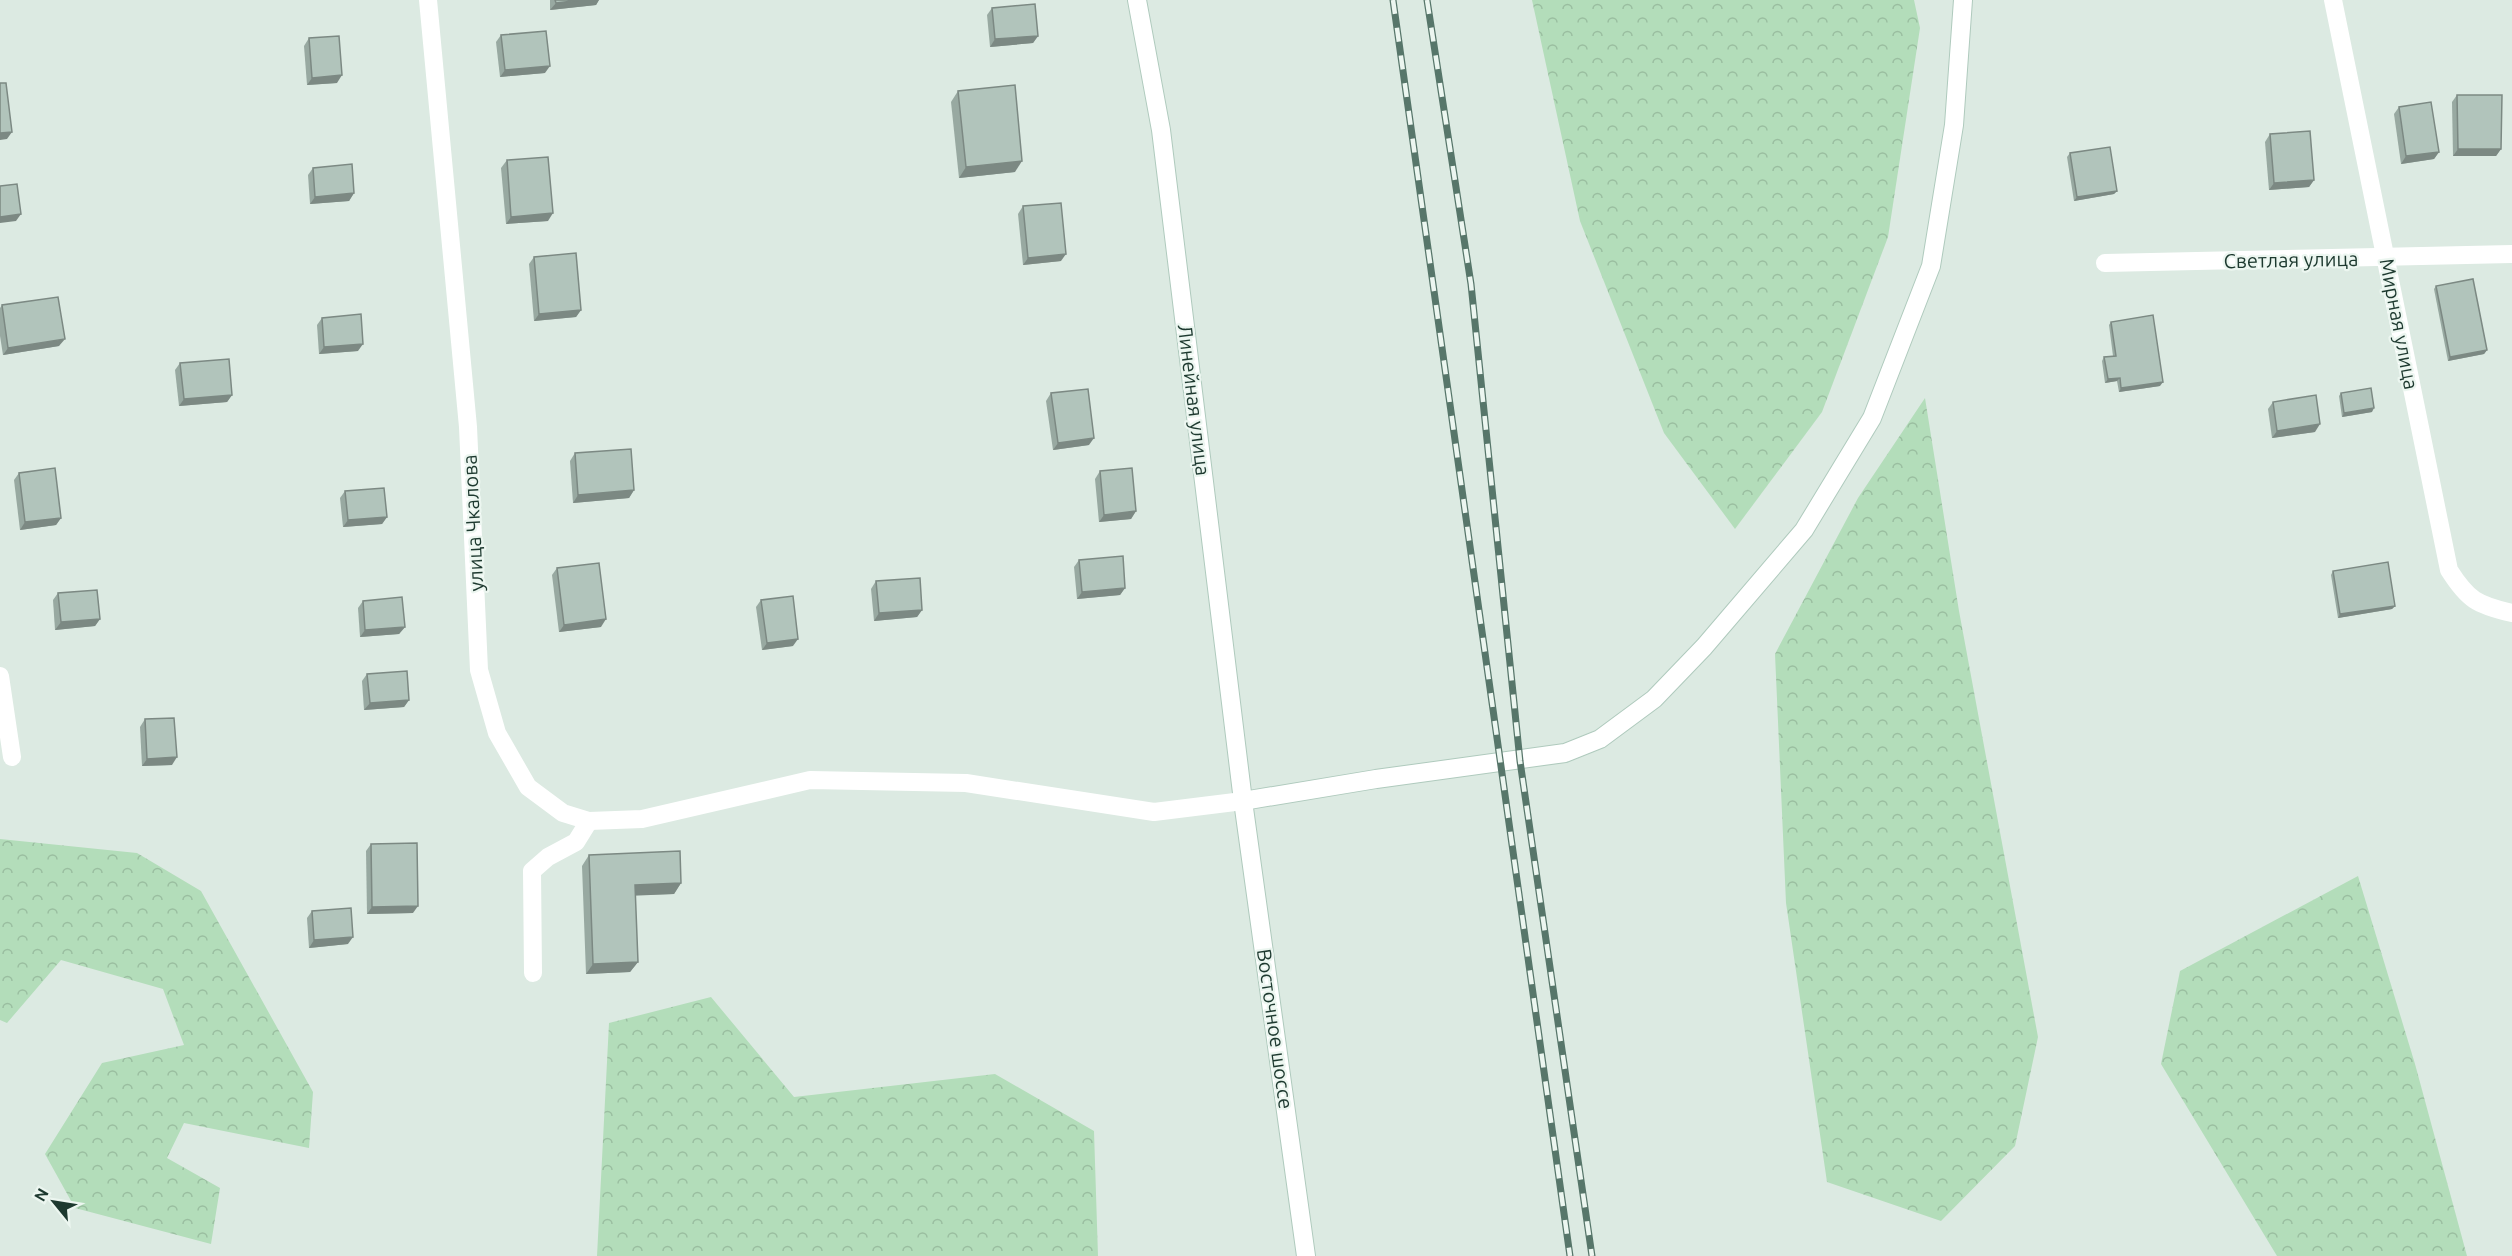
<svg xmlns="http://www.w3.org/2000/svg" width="2512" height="1256" font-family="Ubuntu,sans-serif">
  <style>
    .forest { fill: url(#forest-crowns) }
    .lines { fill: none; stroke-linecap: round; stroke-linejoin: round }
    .secondary-casing { stroke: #afcabd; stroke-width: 20 }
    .street { stroke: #fff; stroke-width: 18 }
    .secondary { stroke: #fff; stroke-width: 18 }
    .rail-casing { stroke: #57766a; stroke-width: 7 }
    .rail { stroke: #ecf6f0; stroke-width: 4.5; stroke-dasharray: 14; stroke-linecap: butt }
    .wall { fill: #98a9a1 }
    .shaded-wall { fill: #7c8983 }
    .building { fill: #b1c4bb; stroke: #7c8983; stroke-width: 1.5 }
    .labels { text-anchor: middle; stroke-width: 4.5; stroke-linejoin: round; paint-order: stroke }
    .street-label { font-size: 20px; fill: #1d392f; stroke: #ecf6f0 }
  </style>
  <defs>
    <pattern id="forest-crowns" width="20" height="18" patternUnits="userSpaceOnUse" patternTransform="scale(1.5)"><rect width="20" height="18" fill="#b3ddba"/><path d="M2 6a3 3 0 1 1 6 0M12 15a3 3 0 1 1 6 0" fill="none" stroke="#9abea0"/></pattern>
  </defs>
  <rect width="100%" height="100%" fill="#dceae2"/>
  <g class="forest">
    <path d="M1532,0H1914L1920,28L1888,237L1822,412L1735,529L1664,433L1580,221Z"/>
    <path d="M1925,398L1959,611L2038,1037L2015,1146L1941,1221L1827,1182L1786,903L1775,654L1858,498Z"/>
    <path d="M0,839L137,853L201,891L313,1092L309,1148L184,1123L167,1158L220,1188L211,1244L75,1208L45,1154L102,1063L184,1045L163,989L61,960L7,1023L0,1020Z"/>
    <path d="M2358,876L2415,1064L2467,1256H2277L2161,1064L2180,971Z"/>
    <path d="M711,997L794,1097L995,1074L1094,1131L1098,1256H597L609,1023Z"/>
  </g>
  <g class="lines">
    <defs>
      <g id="secondary">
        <path d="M1137,0L1161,130L1243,801L1306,1256"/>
        <path d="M1243,801L1376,779L1565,753L1600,739L1654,699L1704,647L1804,530L1872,418L1931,266L1954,125L1963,0"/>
      </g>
    </defs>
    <use href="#secondary" class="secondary-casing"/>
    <g class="street">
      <path d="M428,0L468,427L479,670L497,733L528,787L563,813L589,821L576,842L548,857L532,871L533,973"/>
      <path d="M2333,0L2449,570C2468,600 2477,605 2512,613"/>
      <path d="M2105,263L2512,254"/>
      <path d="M0,676L12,757"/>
      <path d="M589,821L642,819L810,780L966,783L1154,812L1243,801"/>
    </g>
    <use href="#secondary" class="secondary"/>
    <defs>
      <g id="rail">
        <path d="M1393,0L1570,1256"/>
        <path d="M1427,0L1471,284L1520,761L1592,1256"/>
      </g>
    </defs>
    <use href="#rail" class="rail-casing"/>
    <use href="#rail" class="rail"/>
  </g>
  <g class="wall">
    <path d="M550,0H599L596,5L550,10Z"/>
    <path d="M992,8L1038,36L1033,43L990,47L987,15Z"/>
    <path d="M501,35L545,73L500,77L496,42Z"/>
    <path d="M309,38L337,83L307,85L304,46Z"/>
    <path d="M958,91L1015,172L959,178L951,102Z"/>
    <path d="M2457,95L2501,149L2496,156H2453L2452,102Z"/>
    <path d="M2399,107L2439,152L2434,159L2401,164L2394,114Z"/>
    <path d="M2270,134L2314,180L2309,187L2269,190L2265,142Z"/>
    <path d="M2070,153L2117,191L2114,194L2074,201L2067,157Z"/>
    <path d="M507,160L548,221L506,224L501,168Z"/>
    <path d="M313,168L354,193L349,201L310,204L308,175Z"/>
    <path d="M1023,206L1061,261L1023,265L1018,214Z"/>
    <path d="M534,257L581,310L576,317L534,321L529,264Z"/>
    <path d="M2436,286L2487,350L2484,354L2448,361L2434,289Z"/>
    <path d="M2,305L59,346L3,355L0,336V308Z"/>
    <path d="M322,318L358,351L319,354L317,325Z"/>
    <path d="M2111,322L2160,386L2119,392L2117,381L2105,383L2102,361L2104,357L2113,356L2109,325Z"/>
    <path d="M180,363L232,395L227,402L179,406L175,370Z"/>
    <path d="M1051,393L1089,445L1053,450L1046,401Z"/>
    <path d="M2341,393L2372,412L2342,417L2339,396Z"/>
    <path d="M2273,402L2315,432L2272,438L2268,409Z"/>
    <path d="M575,453L634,490L629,498L573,503L570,461Z"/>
    <path d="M1100,471L1136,511L1131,519L1099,522L1095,479Z"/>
    <path d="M19,473L61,518L56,525L20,530L14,480Z"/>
    <path d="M345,491L387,517L382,524L343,527L340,498Z"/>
    <path d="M1079,560L1125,588L1120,595L1077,599L1074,567Z"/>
    <path d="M557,568L601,627L559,632L552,575Z"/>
    <path d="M2333,571L2395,606L2392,609L2338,618L2331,575Z"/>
    <path d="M876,581L922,610L917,617L874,621L871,589Z"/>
    <path d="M58,593L100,619L95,626L55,630L53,600Z"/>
    <path d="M761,600L793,646L762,650L756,607Z"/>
    <path d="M363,601L405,627L399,634L360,637L358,608Z"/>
    <path d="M367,674L409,700L404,707L364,710L362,681Z"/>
    <path d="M145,719L172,765L142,766L140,727Z"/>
    <path d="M371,844L413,913L367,914L366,851Z"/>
    <path d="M589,855L681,883L674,894L635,895L638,962L630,972L586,974L582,866Z"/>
    <path d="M312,911L348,944L309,948L307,918Z"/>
  </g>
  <g class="shaded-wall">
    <path d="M581,0H599L596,5L550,10L556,3Z"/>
    <path d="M1038,36L1033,43L990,47L995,39Z"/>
    <path d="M550,66L545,73L500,77L505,70Z"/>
    <path d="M342,75L337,83L307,85L312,78Z"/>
    <path d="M12,132L7,139L0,140V133Z"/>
    <path d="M2458,149H2501L2496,156H2453Z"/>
    <path d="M2439,152L2434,159L2401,164L2406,156Z"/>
    <path d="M1022,161L1015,172L959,178L966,167Z"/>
    <path d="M2314,180L2309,187L2269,190L2274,183Z"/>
    <path d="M2117,191L2114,194L2074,201L2077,197Z"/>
    <path d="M354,193L349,201L310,204L315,197Z"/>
    <path d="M553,213L548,221L506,224L511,217Z"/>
    <path d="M21,214L16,221L0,223V217Z"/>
    <path d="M1066,254L1061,261L1023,265L1028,258Z"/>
    <path d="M581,310L576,317L534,321L539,314Z"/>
    <path d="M65,339L59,346L3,355L8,348Z"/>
    <path d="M363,344L358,351L319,354L324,347Z"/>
    <path d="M2487,350L2484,354L2448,361L2450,357Z"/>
    <path d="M2120,378L2117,381L2105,383L2108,379Z"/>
    <path d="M2163,382L2160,386L2119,392L2121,388Z"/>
    <path d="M232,395L227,402L179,406L184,399Z"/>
    <path d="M2374,408L2372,412L2342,417L2344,413Z"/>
    <path d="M2320,424L2315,432L2272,438L2277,431Z"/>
    <path d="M1094,438L1089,445L1053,450L1058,443Z"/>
    <path d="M634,490L629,498L573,503L578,495Z"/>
    <path d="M1136,511L1131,519L1099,522L1104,515Z"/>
    <path d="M387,517L382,524L343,527L348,520Z"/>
    <path d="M61,518L56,525L20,530L25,522Z"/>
    <path d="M1125,588L1120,595L1077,599L1082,592Z"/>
    <path d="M2395,606L2392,609L2338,618L2340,614Z"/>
    <path d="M922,610L917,617L874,621L879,613Z"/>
    <path d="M100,619L95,626L55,630L61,622Z"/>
    <path d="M606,619L601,627L559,632L564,625Z"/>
    <path d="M405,627L399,634L360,637L365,630Z"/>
    <path d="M798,639L793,646L762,650L767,643Z"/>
    <path d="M409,700L404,707L364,710L370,703Z"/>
    <path d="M177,757L172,765L142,766L147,759Z"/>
    <path d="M681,883L674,894L627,896L635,885Z"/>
    <path d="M418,906L413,913L367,914L372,907Z"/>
    <path d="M353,937L348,944L309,948L314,940Z"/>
    <path d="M638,962L630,972L586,974L593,964Z"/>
  </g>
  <g class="building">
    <path d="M555,0H581L556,3Z"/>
    <path d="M1035,4L1038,36L995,39L992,8Z"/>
    <path d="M546,31L550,66L505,70L501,35Z"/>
    <path d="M339,36L342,75L312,78L309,38Z"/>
    <path d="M0,83H6L12,132L0,133Z"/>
    <path d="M1015,85L1022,161L966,167L958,91Z"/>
    <path d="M2457,95H2502L2501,149H2458Z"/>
    <path d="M2431,102L2439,152L2406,156L2399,107Z"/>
    <path d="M2310,131L2314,180L2274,183L2270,134Z"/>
    <path d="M2110,147L2117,191L2077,197L2070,153Z"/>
    <path d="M548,157L553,213L511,217L507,160Z"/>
    <path d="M352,164L354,193L315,197L313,168Z"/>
    <path d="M17,184L21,214L0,217V186Z"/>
    <path d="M1061,203L1066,254L1028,258L1023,206Z"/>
    <path d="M576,253L581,310L539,314L534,257Z"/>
    <path d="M2473,279L2487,350L2450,357L2436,286Z"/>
    <path d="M58,297L65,339L8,348L2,305Z"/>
    <path d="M361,314L363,344L324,347L322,318Z"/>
    <path d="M2153,315L2163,382L2121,388L2120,378L2108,379L2104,357L2116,356L2111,322Z"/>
    <path d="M229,359L232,395L184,399L180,363Z"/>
    <path d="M2371,388L2374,408L2344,413L2341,393Z"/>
    <path d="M1088,389L1094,438L1058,443L1051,393Z"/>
    <path d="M2316,395L2320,424L2277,431L2273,402Z"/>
    <path d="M631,449L634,490L578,495L575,453Z"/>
    <path d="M55,468L61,518L25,522L19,473Z"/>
    <path d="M1132,468L1136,511L1104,515L1100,471Z"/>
    <path d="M384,488L387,517L348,520L345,491Z"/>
    <path d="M1123,556L1125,588L1082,592L1079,560Z"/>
    <path d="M2388,562L2395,606L2340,614L2333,571Z"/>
    <path d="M599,563L606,619L564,625L557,568Z"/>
    <path d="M920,578L922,610L879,613L876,581Z"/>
    <path d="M97,590L100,619L61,622L58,593Z"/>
    <path d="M793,596L798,639L767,643L761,600Z"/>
    <path d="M402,597L405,627L365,630L363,601Z"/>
    <path d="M407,671L409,700L370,703L367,674Z"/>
    <path d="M174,718L177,757L147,759L145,719Z"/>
    <path d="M417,843L418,906L372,907L371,844Z"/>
    <path d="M680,851L681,883L635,885L638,962L593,964L589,855Z"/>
    <path d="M351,908L353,937L314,940L312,911Z"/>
  </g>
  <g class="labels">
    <g class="street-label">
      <text transform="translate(2291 260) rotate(-1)" y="7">Светлая улица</text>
      <text transform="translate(2399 324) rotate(79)" y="7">Мирная улица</text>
      <text transform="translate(1194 400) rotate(83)" y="7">Линейная улица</text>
      <text transform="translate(473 523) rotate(-93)" y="7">улица Чкалова</text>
      <text transform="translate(1275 1029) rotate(82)" y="7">Восточное шоссе</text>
    </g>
  </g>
  <g transform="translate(54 1202) rotate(300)" stroke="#ecf6f0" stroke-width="4.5" paint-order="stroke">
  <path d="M0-4.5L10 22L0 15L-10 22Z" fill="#1d392f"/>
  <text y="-9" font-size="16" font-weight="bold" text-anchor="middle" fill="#1d392f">N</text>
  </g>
</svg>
